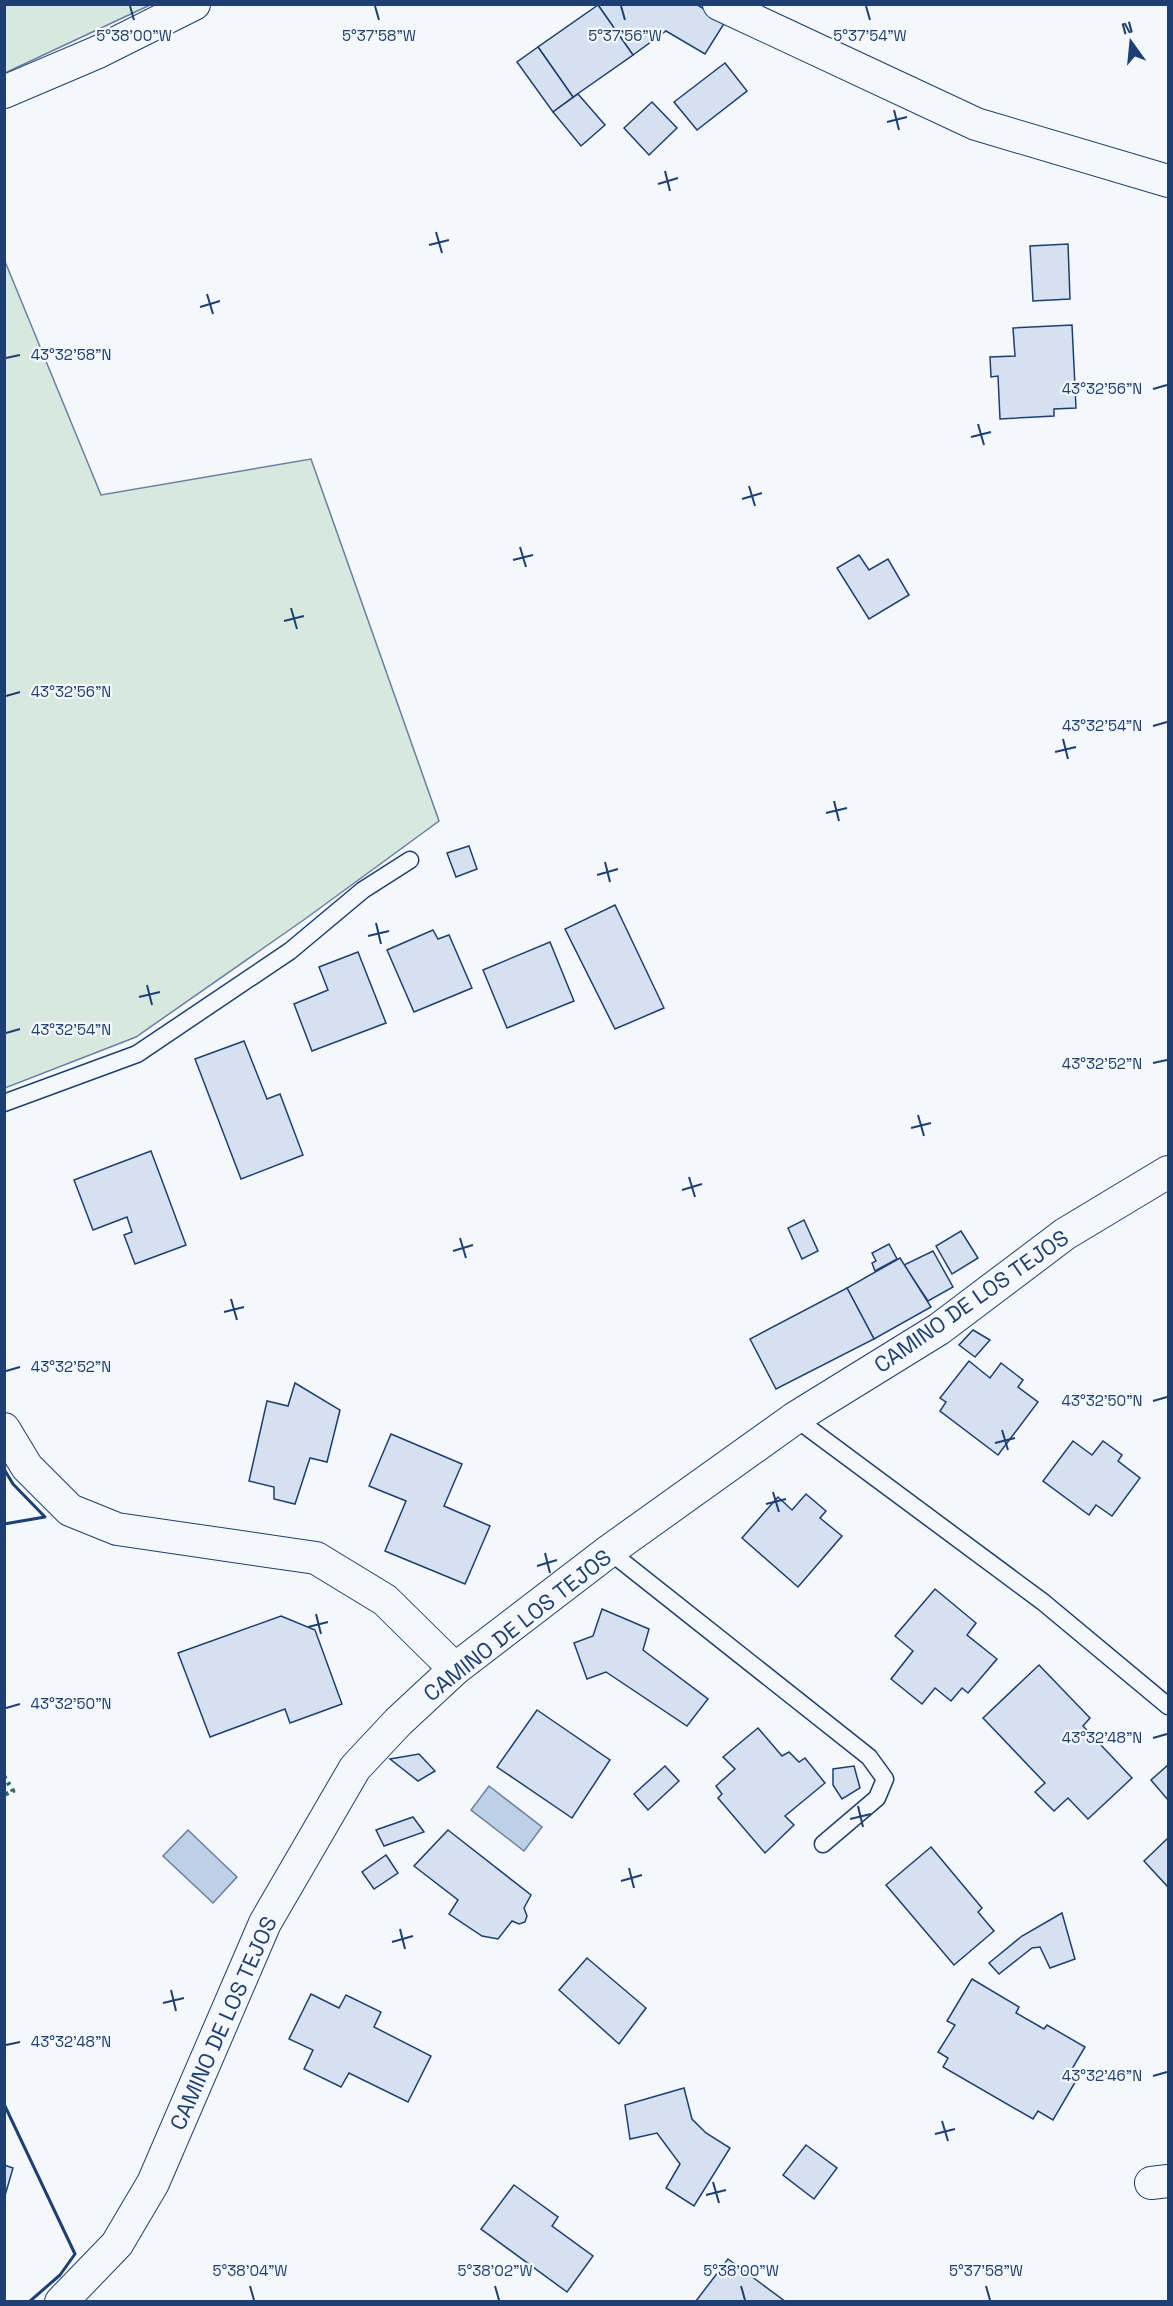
<svg xmlns="http://www.w3.org/2000/svg" width="1173" height="2306" font-family="'Space Grotesk',sans-serif">
  <style>
    .green { fill: #d7e8df; stroke: #687fa3; stroke-width: 1.5 }
    .water { fill: #bed0e5; stroke: #687fa3; stroke-width: 1.5 }
    .building { fill: #d5e0f0; stroke: #1d3f73; stroke-width: 1.5 }
    .lines { fill: none; stroke-linecap: round; stroke-linejoin: round }
    .service-casing { stroke: #1d3f73; stroke-width: 19 }
    .minor-casing { stroke: #1d3f73; stroke-width: 34 }
    .service { stroke: #f4f7fb; stroke-width: 16 }
    .minor { stroke: #f4f7fb; stroke-width: 32 }
    .hedge { stroke: #2c6c60; stroke-width: 4.5; stroke-dasharray: 3 4.5; stroke-linecap: butt }
    .wall { stroke: #1d3f73; stroke-width: 3 }
    .ticks { fill: none; stroke: #1d3f73; stroke-width: 2 }
    .labels { text-anchor: middle; stroke-width: 4.5; stroke-linejoin: round; paint-order: stroke }
    .street-label { font-size: 22px; fill: #1d3f73; stroke: #f4f7fb }
    .ticks-label { font-size: 15px; text-anchor: middle; fill: #1d3f73; stroke: #f4f7fb; stroke-width: 4.5; stroke-linejoin: round; paint-order: stroke }
  </style>
  <rect width="100%" height="100%" fill="#f4f7fb"/>
  <g class="green">
    <path d="M4,5L5,4L150,5L5,73Z"/>
    <path d="M4,259L101,495L311,459L439,821L305,919L136,1037L5,1088Z"/>
  </g>
  <g class="water">
    <path d="M489,1786L542,1827L524,1851L471,1810Z"/>
    <path d="M188,1830L237,1877L213,1903L163,1856Z"/>
  </g>
  <g class="building">
    <path d="M696,4L725,22L705,54L666,31L633,55L598,5Z"/>
    <path d="M598,5L633,55L573,97L538,47Z"/>
    <path d="M538,47L573,97L553,112L517,62Z"/>
    <path d="M725,63L747,91L697,130L674,102Z"/>
    <path d="M578,94L605,125L581,146L553,112Z"/>
    <path d="M652,102L677,128L649,155L624,128Z"/>
    <path d="M1068,244L1070,299L1033,301L1030,246Z"/>
    <path d="M1072,325L1076,408L1054,409V416L1000,419L998,376L991,377L990,357L1015,356L1013,328Z"/>
    <path d="M859,555L869,570L888,559L909,595L869,619L837,568Z"/>
    <path d="M469,846L477,869L456,877L447,853Z"/>
    <path d="M615,905L664,1008L615,1029L565,929Z"/>
    <path d="M433,930L438,939L449,935L472,988L414,1012L387,950Z"/>
    <path d="M550,942L574,1001L507,1028L483,970Z"/>
    <path d="M358,952L386,1023L312,1051L294,1004L328,990L319,967Z"/>
    <path d="M244,1041L267,1099L280,1094L303,1155L241,1179L195,1059Z"/>
    <path d="M151,1151L186,1245L135,1264L124,1235L132,1232L127,1217L93,1230L74,1180Z"/>
    <path d="M804,1220L818,1251L802,1259L788,1228Z"/>
    <path d="M961,1231L978,1258L952,1274L936,1246Z"/>
    <path d="M889,1244L897,1259L875,1271L872,1263L876,1261L872,1253Z"/>
    <path d="M933,1251L953,1287L928,1301L904,1265Z"/>
    <path d="M900,1258L931,1307L874,1339L847,1288Z"/>
    <path d="M847,1288L874,1339L776,1389L750,1339Z"/>
    <path d="M973,1330L990,1340L975,1357L959,1345Z"/>
    <path d="M969,1361L990,1378L1001,1363L1023,1380L1018,1387L1038,1402L998,1455L940,1411L946,1402L940,1398Z"/>
    <path d="M295,1383L340,1410L327,1462L310,1458L295,1504L274,1499V1487L249,1481L267,1401L288,1406Z"/>
    <path d="M391,1434L462,1464L444,1506L490,1526L465,1584L385,1551L406,1501L369,1486Z"/>
    <path d="M1073,1441L1092,1455L1103,1441L1122,1455L1118,1461L1140,1478L1112,1516L1096,1505L1089,1515L1043,1481Z"/>
    <path d="M806,1494L826,1511L820,1518L842,1536L798,1587L742,1538L778,1497L792,1510Z"/>
    <path d="M935,1589L976,1623L967,1635L997,1659L968,1693L962,1688L951,1701L935,1688L922,1704L891,1679L913,1651L895,1636Z"/>
    <path d="M602,1609L649,1629L643,1650L708,1699L687,1726L606,1672L587,1679L574,1643L593,1636Z"/>
    <path d="M281,1616L315,1630L342,1704L290,1723L285,1709L210,1737L178,1653Z"/>
    <path d="M1039,1665L1090,1718L1083,1726L1132,1778L1088,1819L1068,1798L1054,1811L1035,1792L1045,1783L983,1718Z"/>
    <path d="M537,1710L610,1760L572,1818L497,1767Z"/>
    <path d="M758,1728L782,1756L789,1752L799,1762L805,1758L825,1783L785,1816L794,1825L765,1853L718,1798L722,1794L716,1786L735,1769L723,1757Z"/>
    <path d="M419,1754L435,1771L418,1781L390,1759Z"/>
    <path d="M1168,1765V1800L1151,1780Z"/>
    <path d="M665,1766L679,1781L648,1810L634,1794Z"/>
    <path d="M854,1766L860,1788L842,1799L833,1785V1769Z"/>
    <path d="M413,1817L424,1832L384,1846L376,1830Z"/>
    <path d="M448,1830L531,1895L524,1908L527,1916L525,1922L519,1924L512,1921L498,1939L482,1936L449,1914L458,1900L414,1866Z"/>
    <path d="M1168,1838V1887L1144,1861Z"/>
    <path d="M931,1847L982,1908L978,1912L994,1931L954,1965L886,1885Z"/>
    <path d="M386,1855L398,1873L374,1889L362,1872Z"/>
    <path d="M1062,1913L1075,1959L1050,1968L1040,1947L1032,1948L999,1974L989,1963L1022,1936Z"/>
    <path d="M587,1958L646,2008L619,2044L559,1990Z"/>
    <path d="M972,1979L1019,2007L1016,2013L1044,2029L1047,2025L1085,2047L1069,2074L1077,2079L1053,2120L1038,2111L1033,2119L943,2067L948,2058L938,2052L955,2025L947,2021Z"/>
    <path d="M311,1994L339,2008L346,1995L381,2012L374,2027L431,2056L408,2102L349,2073L341,2087L304,2069L313,2050L289,2039Z"/>
    <path d="M684,2088L692,2119L706,2133L730,2148L694,2206L666,2188L680,2164L657,2133L630,2139L625,2105Z"/>
    <path d="M806,2145L837,2168L814,2199L783,2175Z"/>
    <path d="M4,2165L13,2168L4,2199Z"/>
    <path d="M514,2185L558,2217L552,2226L593,2256L567,2292L481,2229Z"/>
    <path d="M728,2259L786,2302L696,2301Z"/>
  </g>
  <g class="lines">
    <defs>
      <g id="service">
        <path d="M4,1103L137,1054L290,951L363,890L410,860"/>
        <path d="M795,1418L1043,1602L1168,1706"/>
        <path d="M609,1551L869,1757L885,1779L877,1798L823,1844"/>
      </g>
      <g id="minor">
        <path d="M719,4L976,124L1168,181"/>
        <path d="M4,92L98,52L194,4"/>
        <path d="M4,1429L27,1467L70,1510L117,1529L316,1558L385,1600L455,1669"/>
        <path d="M1151,2183L1168,2181"/>
        <path d="M61,2302L117,2244L153,2183L265,1923L355,1768L398,1722L455,1669L609,1551L795,1418L939,1329L1065,1234L1168,1172"/>
      </g>
    </defs>
    <use href="#service" class="service-casing"/>
    <use href="#minor" class="minor-casing"/>
    <use href="#service" class="service"/>
    <use href="#minor" class="minor"/>
    <path class="hedge" d="M4,1776L13,1791L4,1795"/>
    <g class="wall">
      <path d="M4,1469L13,1484L45,1517L4,1524"/>
      <path d="M4,2104L75,2254L60,2275L29,2302"/>
    </g>
  </g>
  <path class="ticks" d="M130,6L134,20M375,6L379,20M621,6L625,20M866,6L870,20M894,110L899,130M887,122L907,117M665,171L670,191M658,184L678,178M436,232L442,253M429,245L449,240M207,294L213,314M200,307L220,301M6,358L20,355M1153,389L1167,385M978,424L984,445M971,437L991,432M749,486L755,506M742,499L762,493M520,547L526,567M513,560L533,555M291,608L297,629M284,621L304,616M6,696L20,692M1153,726L1167,722M1063,739L1068,759M1055,752L1076,747M834,801L839,821M826,813L847,808M605,862L610,882M597,875L618,869M376,923L381,944M368,936L389,931M147,985L152,1005M139,997L160,992M6,1033L20,1029M1153,1063L1167,1060M918,1115L924,1136M911,1128L931,1123M689,1177L695,1197M682,1190L702,1184M460,1238L466,1258M453,1251L473,1245M231,1299L237,1320M224,1312L244,1307M6,1371L20,1367M1153,1401L1167,1397M1002,1430L1008,1450M995,1443L1015,1438M773,1492L779,1512M766,1504L786,1499M545,1553L550,1573M537,1566L557,1560M316,1614L321,1634M308,1627L328,1622M6,1708L20,1704M1153,1738L1167,1734M858,1806L863,1827M850,1819L871,1814M629,1868L634,1888M621,1881L642,1875M400,1929L405,1949M392,1942L413,1936M171,1990L176,2011M163,2003L184,1998M6,2045L20,2042M1153,2076L1167,2072M942,2121L948,2141M935,2134L955,2129M713,2182L719,2203M706,2195L726,2190M250,2286L254,2300M495,2286L499,2300M741,2286L745,2300M986,2286L990,2300"/>
  <g class="labels">
    <g class="street-label">
      <text transform="translate(971 1301) rotate(-35)" y="8">CAMINO DE LOS TEJOS</text>
      <text transform="translate(517 1625) rotate(-38)" y="8">CAMINO DE LOS TEJOS</text>
      <text transform="translate(223 2023) rotate(-66)" y="8">CAMINO DE LOS TEJOS</text>
    </g>
  </g>
  <g class="ticks-label">
    <text x="625" y="41">5°37'56"W</text>
    <text x="134" y="41">5°38'00"W</text>
    <text x="379" y="41">5°37'58"W</text>
    <text x="870" y="41">5°37'54"W</text>
    <text x="71" y="360">43°32'58"N</text>
    <text x="1102" y="394">43°32'56"N</text>
    <text x="71" y="697">43°32'56"N</text>
    <text x="1102" y="731">43°32'54"N</text>
    <text x="71" y="1035">43°32'54"N</text>
    <text x="1102" y="1069">43°32'52"N</text>
    <text x="71" y="1372">43°32'52"N</text>
    <text x="1102" y="1406">43°32'50"N</text>
    <text x="71" y="1709">43°32'50"N</text>
    <text x="1102" y="1743">43°32'48"N</text>
    <text x="71" y="2047">43°32'48"N</text>
    <text x="1102" y="2081">43°32'46"N</text>
    <text x="250" y="2276">5°38'04"W</text>
    <text x="495" y="2276">5°38'02"W</text>
    <text x="741" y="2276">5°38'00"W</text>
    <text x="986" y="2276">5°37'58"W</text>
  </g>
  <rect width="1173" height="2306" fill="none" stroke="#1d3f73" stroke-width="12"/>
  <g transform="translate(1131 42) rotate(345)" stroke="#f4f7fb" stroke-width="4.5" paint-order="stroke">
  <path d="M0-4.5L10 22L0 15L-10 22Z" fill="#1d3f73"/>
  <text y="-9" font-size="16" font-weight="bold" text-anchor="middle" fill="#1d3f73">N</text>
  </g>
</svg>
